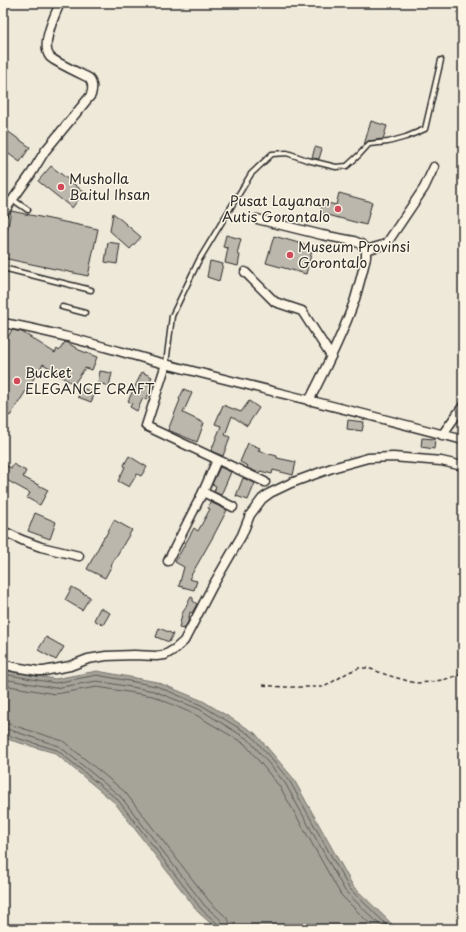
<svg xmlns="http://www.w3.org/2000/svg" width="466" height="932" font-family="'Playpen Sans',sans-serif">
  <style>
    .water { fill: #a6a399; stroke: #75736d }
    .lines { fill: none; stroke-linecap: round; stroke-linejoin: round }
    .shore { stroke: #5c5b57; stroke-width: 1 }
    .building { fill: #bcb7ac; stroke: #2b2b2b }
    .lane-casing { stroke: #2b2b2b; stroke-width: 7 }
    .street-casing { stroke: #2b2b2b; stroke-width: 11 }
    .path { stroke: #2b2b2b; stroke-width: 1.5; stroke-dasharray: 4 3; stroke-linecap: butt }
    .lane { stroke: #fcf5e5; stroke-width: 4 }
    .street { stroke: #fcf5e5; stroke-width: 8 }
    .poi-dot { fill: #d1495b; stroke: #fcf5e5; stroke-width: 1.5 }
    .labels { text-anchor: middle; stroke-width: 3; stroke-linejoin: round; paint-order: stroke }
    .poi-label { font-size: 14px; fill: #2b2b2b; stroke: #fcf5e5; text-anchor: start }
  </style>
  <rect width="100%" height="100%" fill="#efe9da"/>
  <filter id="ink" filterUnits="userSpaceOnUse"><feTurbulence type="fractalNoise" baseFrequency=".025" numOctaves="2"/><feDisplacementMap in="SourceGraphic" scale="8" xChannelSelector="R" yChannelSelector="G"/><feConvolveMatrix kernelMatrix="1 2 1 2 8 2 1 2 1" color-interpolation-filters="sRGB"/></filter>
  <g filter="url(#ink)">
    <path class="water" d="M3,670L55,679L97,671L157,682L203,701L255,733L293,778L353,886L397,929H217L199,913L115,803L55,753L3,738Z"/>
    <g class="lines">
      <g class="shore">
        <path d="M3,674L55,683L97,675L156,686L201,705L252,736L289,780L349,888L391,929"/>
        <path d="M3,679L55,688L97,681L154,691L199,709L249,740L285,783L345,891L384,929"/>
        <path d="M3,685L55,694L97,687L153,696L196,715L245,744L280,787L341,895L375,929"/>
        <path d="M3,723L9,724L63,741L125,792L210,902L227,918L230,923V929"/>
        <path d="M3,729H7L59,746L121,797L205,906C212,913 224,919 224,929"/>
        <path d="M3,734L57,750L118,800L202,910L218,924L219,929"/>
      </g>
    </g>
    <g class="building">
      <path d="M371,121L387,126L383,139L368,141L364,145Z"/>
      <path d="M3,128L30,147L20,162L3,150Z"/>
      <path d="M315,147L322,149L319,159L312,158Z"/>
      <path d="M51,166L84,192L72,208L38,181Z"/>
      <path d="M339,193L372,202L366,225L320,213L323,202L336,205Z"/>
      <path d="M11,211L98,229L88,276L3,258V251Z"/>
      <path d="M113,213L141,237L130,249L110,231Z"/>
      <path d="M226,235L241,239L237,254L240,255L238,266L225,263L228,248L223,247Z"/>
      <path d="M274,236L313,247L306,274L266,263Z"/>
      <path d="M108,242L120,244L117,264L105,262Z"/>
      <path d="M210,261L223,264L219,281L207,277Z"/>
      <path d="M12,330L22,332L55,353L57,349L59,351L65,342L68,343L79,350L97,357L92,370L85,368L74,384L56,374L57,372L43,364L10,416L3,411V345Z"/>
      <path d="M100,371L112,373L109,386L98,383Z"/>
      <path d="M142,372L152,377L148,385L152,387L146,400L143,398L137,411L130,407L132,403L128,401Z"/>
      <path d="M82,388L95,393L91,402L78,397Z"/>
      <path d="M184,389L192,393L183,413L204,423L197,442L168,430L180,400L179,399Z"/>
      <path d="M249,401L259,408L247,426L232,416L225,435L230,437L223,456L211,451L221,426L215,424L223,405L241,412Z"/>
      <path d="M348,420L364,422L362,431L347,429Z"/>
      <path d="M422,438L435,439L434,449L421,447Z"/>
      <path d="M248,443L260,448L258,451L277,456V458L296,462L293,475L273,470L272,474L260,471L259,473L247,468L248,466L240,462Z"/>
      <path d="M129,456L147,467L141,476L137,474L129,487L118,481L125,467L124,465Z"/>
      <path d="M3,464L11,468L13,464L26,471L23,477L48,490L40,505L27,498L30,493L3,478Z"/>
      <path d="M220,467L231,472L221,495L214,492L216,486L212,484Z"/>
      <path d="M243,478L255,483L248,500L236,496Z"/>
      <path d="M210,502L227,510L214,535L189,579L197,581L194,590L179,586L184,567L175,562L194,528L198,531L210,509L208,508Z"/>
      <path d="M35,513L56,522L50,539L28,531Z"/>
      <path d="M114,520L132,530L111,565H112L105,578L87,569L104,537H105Z"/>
      <path d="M72,587L90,597L82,610L65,600Z"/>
      <path d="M191,597L193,598V601L197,604L192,613L190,612L188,622L184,629L179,628L182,614Z"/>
      <path d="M100,608L110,613L103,625L94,620Z"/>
      <path d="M159,628L173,634L169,642L156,637Z"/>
      <path d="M46,637L64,647L56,660L38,650Z"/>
    </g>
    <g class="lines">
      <defs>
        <g id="lane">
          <path d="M12,199L28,210"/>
          <path d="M3,268L91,290"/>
          <path d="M62,307L85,313"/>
          <path d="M166,364L172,316L199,260L251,174L272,154L287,153L307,160L336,167L347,166L359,155L369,144L388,142L406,137L425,129L441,60"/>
        </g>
        <g id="street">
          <path d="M3,213L31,174L45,151L91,95C93,88 93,84 89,78C81,74 55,62 50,57C40,45 55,15 60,3"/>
          <path d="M257,219L322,235L354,241L363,245L366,250V257C363,271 359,285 355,299C343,334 326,368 309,401"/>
          <path d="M366,250L383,245L387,243L424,188L434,167"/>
          <path d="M245,272L275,302L302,311L331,356"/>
          <path d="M3,323C61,333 116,351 173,366C270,391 367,414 463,440"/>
          <path d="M166,364L146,426L265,482"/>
          <path d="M442,435L463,406"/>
          <path d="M217,460L203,492L233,507"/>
          <path d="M3,531L22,540L41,547L79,556"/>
          <path d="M168,561L203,492"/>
          <path d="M3,664L14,667L38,671H44L70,666L88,659L106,656L134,655L156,656L165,655L175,649L184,641L212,587L242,535L250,515L262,499L270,493L291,483L332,468L368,458L393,457L441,461L463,466"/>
        </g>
      </defs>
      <use href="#lane" class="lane-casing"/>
      <use href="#street" class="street-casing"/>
      <path class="path" d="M263,685L283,687H324L349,672L359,668H368L387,675L415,683L431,682L446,679L463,674"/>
      <use href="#lane" class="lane"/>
      <use href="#street" class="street"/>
    </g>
  </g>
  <g class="poi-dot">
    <circle cx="61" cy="187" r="4"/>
    <circle cx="338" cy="209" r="4"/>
    <circle cx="290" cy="255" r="4"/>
    <circle cx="17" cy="381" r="4"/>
  </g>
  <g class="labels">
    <g class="poi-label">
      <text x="69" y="184">Musholla<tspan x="69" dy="16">Baitul Ihsan</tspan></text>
      <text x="330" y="206" text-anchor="end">Pusat Layanan<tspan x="330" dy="16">Autis Gorontalo</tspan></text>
      <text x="298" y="252">Museum Provinsi<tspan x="298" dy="16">Gorontalo</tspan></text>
      <text x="25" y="378">Bucket<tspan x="25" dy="16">ELEGANCE CRAFT</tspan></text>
    </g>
  </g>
  <rect width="466" height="932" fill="none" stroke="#fcf5e5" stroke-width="16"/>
  <rect x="8" y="8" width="450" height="916" fill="none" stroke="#2b2b2b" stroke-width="1.5" filter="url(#ink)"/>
</svg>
